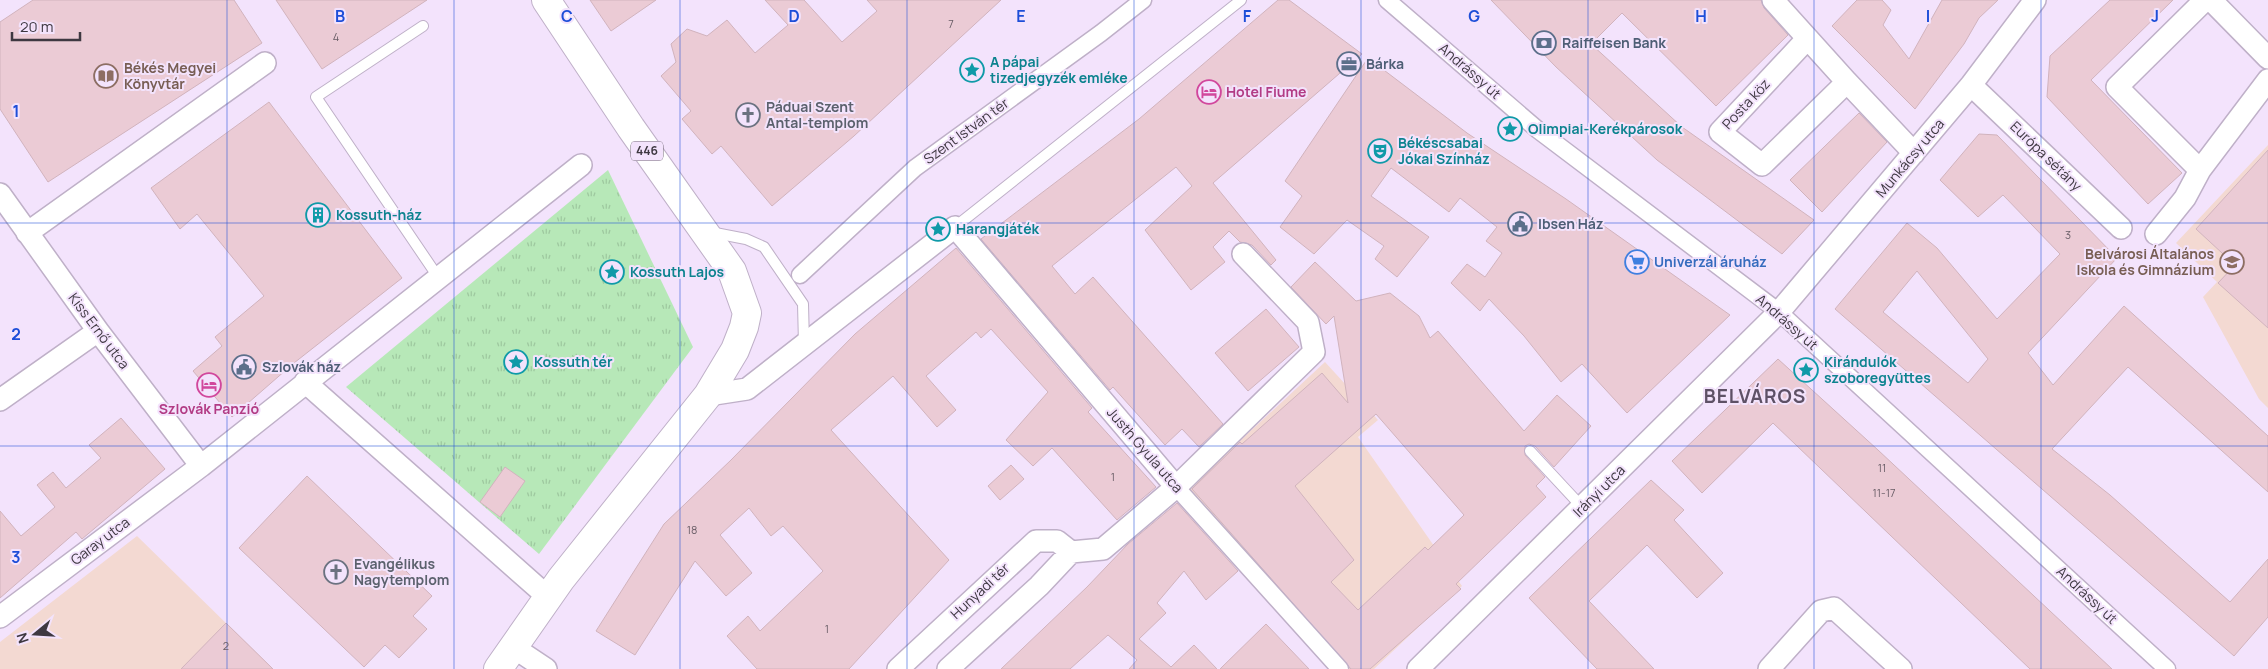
<svg xmlns="http://www.w3.org/2000/svg" width="2268" height="669" font-family="Manrope,sans-serif">
  <defs>
    <pattern id="park-tufts" width="24" height="20" patternUnits="userSpaceOnUse" patternTransform="scale(1.25)"><rect width="24" height="20" fill="#b7e8b8"/><path d="M3 7l-1-3M5 7V3M7 7l1-3M15 17l-1-3M17 17v-4M19 17l1-3" fill="none" stroke="#9ec89f"/></pattern>
  </defs>
  <rect width="100%" height="100%" fill="#f3e3fc"/>
  <path fill="#f3d9d2" d="M2268,145V408L2259,399L2203,297L2217,282L2176,243Z
    M1325,362L1378,420L1358,437L1462,586L1374,669H1348L1189,488Z
    M137,536L273,669H0V642Z"/>
  <path fill="url(#park-tufts)" d="M608,170L693,347L539,554L346,387Z"/>
  <path fill="#ebcbd5" stroke="#d1b3bd" fill-rule="evenodd" d="M33,0H234L262,43L48,182L0,109V22Z
    M276,0H427L322,69Z
    M590,0H656L611,31Z
    M765,0H804L842,42L877,11L867,0H1001L854,136L772,206L721,146L712,154L682,119L691,111L661,76L676,62L671,44L687,29L707,36L727,20L755,53L788,25Z
    M1278,0H1289L1362,54L1213,183L1276,260L1271,265L1252,245L1240,242L1229,231L1213,247L1225,262L1191,290L1145,230L1192,186L1176,167L1052,266L1075,294L1093,277L1223,424L1199,447L1182,429L1165,445L1113,387L1110,390L981,239L1139,119Z
    M1491,0H1761L1764,8L1788,35L1716,106L1622,13L1591,44L1682,127L1814,220L1782,254L1657,160L1556,67Z
    M1857,0H1882L1891,10L1883,25L1909,59L1942,0H1998L1979,18L1964,44L1915,109L1832,26Z
    M2110,0H2173L2091,80L2182,173L2148,204L2047,97L2050,56Z
    M1368,58L1467,133L1566,199L1730,315L1627,413L1582,364L1561,382L1524,336L1489,299L1480,311L1451,283L1467,264L1485,277L1502,253L1486,241L1497,227L1460,198L1449,212L1391,168L1371,196L1429,237L1397,277L1375,259L1384,246L1347,220L1314,254L1280,227L1302,196L1285,181Z
    M269,102L402,278L294,363L232,417L193,371L222,346L215,337L264,296L197,214L180,229L151,188Z
    M1859,113L1887,142L1822,212L1790,180Z
    M1979,134L1997,135L2117,258L2028,353L2053,385L2124,306L2268,436V492L2128,367L2052,449L2110,495L2230,602L2268,559V617L2234,656L1835,309L1907,223L1937,248L1997,319L2060,254L2003,195L1978,217L1940,180ZM1917,271L1988,359L1968,383L1883,312Z
    M2268,150V328L2218,283L2235,265L2196,229Z
    M956,248L1092,408L1088,412L1156,487L1117,520L1052,448L1033,466L1006,440L1048,392L991,329L981,338L976,332L926,376L956,410L937,427L893,376L831,430L949,560L849,669H757L727,636L748,616L760,631L823,571L783,526L771,536L749,508L720,535L752,573L726,596L695,561L635,655L596,631L664,524L731,460L855,334Z
    M1315,262L1356,301L1390,293L1419,316L1430,338L1438,331L1524,431L1557,395L1591,426L1554,467L1535,446L1529,444L1525,446V455L1545,477L1536,486L1546,497L1456,584L1461,589L1370,669H1351L1192,489L1240,442L1242,444L1322,373L1348,403L1334,316L1326,324L1291,287ZM1376,414L1464,515L1428,550L1425,547L1358,610L1331,582L1354,560L1295,486Z
    M1266,309L1299,347L1248,391L1215,353Z
    M1778,359L1878,450L2112,669H2030L1773,423L1702,493L1672,461Z
    M121,418L165,469L82,539L76,532L0,598V511L21,536L55,507L37,485L53,472L66,488L101,458L89,445Z
    M1011,465L1024,479L1000,500L988,486Z
    M505,467L525,481L500,517L480,502Z
    M307,476L432,596L413,616L427,629L399,658L385,645L364,667L239,548Z
    M1651,480L1684,510L1674,520L1723,573L1697,598L1647,545L1589,601L1654,669H1597L1529,598Z
    M1177,503L1238,571L1206,600L1184,571L1157,603L1166,613L1139,639L1171,667L1194,645L1217,669H1129L1137,660L1108,635L1070,669H1001L1087,587L1128,544Z
    M226,623L273,669H181Z
    M1266,624L1309,669H1220Z"/>
  <g fill="none" stroke-linecap="round" stroke-linejoin="round">
    <g stroke="#bfb0c8" stroke-width="12">
      <path id="service" d="M423,26L316,97L438,277
        M955,227L1241,0
        M710,232L746,239L764,247L803,304L804,344
        M1530,451L1582,507"/>
    </g>
    <g stroke="#bfb0c8" stroke-width="19">
      <path id="pedestrian" d="M1387,0L1538,130L1779,312L2167,669
        M800,275L915,168L1101,33L1143,0
        M1176,487L1340,669"/>
    </g>
    <g stroke="#bfb0c8" stroke-width="24">
      <path id="minor" d="M1773,0L1847,82L1914,153
        M2205,0L2117,87L2200,170L2268,80
        M2211,0L2268,58
        M1807,39L1720,132L1762,165L1847,82
        M1971,85L2121,228
        M0,194L98,331L201,466
        M27,233L265,63
        M2156,234L2185,198L2200,170
        M305,382L548,597
        M708,395L747,389L955,227L1176,487
        M0,400L98,331
        M0,617L201,466L581,165
        M513,647L546,669
        M898,669L1036,541H1057L1071,552
        M948,669L1039,586L1071,552L1103,549L1176,487L1314,352L1308,322L1243,254
        M1418,669L1779,312L1971,85L2035,0
        M1769,669L1821,611L1834,608L1901,669"/>
    </g>
    <g stroke="#bfb0c8" stroke-width="30">
      <path id="primary" d="M498,669L561,579L708,395L735,350L744,327L747,313L732,271L631,128L546,0"/>
    </g>
    <use href="#service" stroke="#fff" stroke-width="10"/>
    <use href="#pedestrian" stroke="#fff" stroke-width="16"/>
    <use href="#minor" stroke="#fff" stroke-width="21"/>
    <use href="#primary" stroke="#fff" stroke-width="28"/>
  </g>
  <path fill="none" stroke="#1d4ed8" stroke-width="1" stroke-opacity="0.55" d="M227,0V669M454,0V669M680,0V669M907,0V669M1134,0V669M1361,0V669M1588,0V669M1814,0V669M2041,0V669M0,223H2268M0,446H2268"/>
  <defs>
    <g id="bank-ring" transform="scale(1.25)"><circle r="9.5" fill="#f3e3fc" stroke="#5c6f8a" stroke-width="1.5"/><path d="M-6-4H6V4H-6ZM0-2.3a2.3 2.3 0 1 0 0 4.6a2.3 2.3 0 1 0 0-4.6Z" fill="#5c6f8a"/></g>
    <g id="office-ring" transform="scale(1.25)"><circle r="9.5" fill="#f3e3fc" stroke="#5c6f8a" stroke-width="1.5"/><path d="M-6-3h4V-5.5h4V-3h4V5H-6ZM-1-4.5V-3h2v-1.5ZM-6 0V1H6V0Z" fill="#5c6f8a"/></g>
    <g id="sight-ring" transform="scale(1.25)"><circle r="9.5" fill="#f3e3fc" stroke="#0f9aa8" stroke-width="1.5"/><path d="M0-6L1.8-2.2L6-1.7L2.9 1.2L3.7 5.4L0 3.3L-3.7 5.4L-2.9 1.2L-6-1.7L-1.8-2.2Z" fill="#0f9aa8"/></g>
    <g id="library-ring" transform="scale(1.25)"><circle r="9.5" fill="#f3e3fc" stroke="#8d6e63" stroke-width="1.5"/><path d="M-6-4Q-3-5.5-.7-3.5V5Q-3 3-6 4ZM6-4Q3-5.5 .7-3.5V5Q3 3 6 4Z" fill="#8d6e63"/></g>
    <g id="hotel-ring" transform="scale(1.25)"><circle r="9.5" fill="#f3e3fc" stroke="#d1479c" stroke-width="1.5"/><path d="M-6-4.5h1.5V1H6V5H4.5V3h-9V5H-6ZM-4 0a1.8 1.8 0 1 1 3.6 0ZM.5 0V-2.5h3Q6-2.5 6 0Z" fill="#d1479c"/></g>
    <g id="church-ring" transform="scale(1.25)"><circle r="9.5" fill="#f3e3fc" stroke="#6b7280" stroke-width="1.5"/><path d="M-1.2-6h2.4v3.5h3.3v2.4h-3.3V6h-2.4V-.1h-3.3v-2.4h3.3Z" fill="#6b7280"/></g>
    <g id="theatre-ring" transform="scale(1.25)"><circle r="9.5" fill="#f3e3fc" stroke="#0f9aa8" stroke-width="1.5"/><path d="M-5-5.5Q0-4 5-5.5V0Q5 5 0 6Q-5 5-5 0ZM-3.3-2.5H-1v1.5H-3.3ZM1-2.5H3.3v1.5H1ZM-2.8 1Q0 5.5 2.8 1Z" fill="#0f9aa8"/></g>
    <g id="building-ring" transform="scale(1.25)"><circle r="9.5" fill="#f3e3fc" stroke="#0f9aa8" stroke-width="1.5"/><path d="M-4-6H4V6H1V3H-1V6H-4ZM-2.5-4.3h1.7v1.8h-1.7ZM.8-4.3h1.7v1.8H.8ZM-2.5-1h1.7V.8h-1.7ZM.8-1h1.7V.8H.8Z" fill="#0f9aa8"/></g>
    <g id="civic-ring" transform="scale(1.25)"><circle r="9.5" fill="#f3e3fc" stroke="#5c6f8a" stroke-width="1.5"/><path d="M-.6-6.5H3V-4.5H.6V-3L4-1V1h2V6H-6V1h2V-1L-.6-3ZM-1.2 2.5V6h2.4V2.5Z" fill="#5c6f8a"/></g>
    <g id="supermarket-ring" transform="scale(1.25)"><circle r="9.5" fill="#f3e3fc" stroke="#3f7fe0" stroke-width="1.5"/><path d="M-6-5.5h2.5l.6 2H6L4.5 2H-2.5L-4.4-4H-6ZM-1.5 3.2a1.3 1.3 0 1 0 .1 0ZM3 3.2a1.3 1.3 0 1 0 .1 0Z" fill="#3f7fe0"/></g>
    <g id="school-ring" transform="scale(1.25)"><circle r="9.5" fill="#f3e3fc" stroke="#8d6e63" stroke-width="1.5"/><path d="M0-5L7-2L0 1L-7-2ZM-4 1L0 2.5L4 1V4Q0 6-4 4Z" fill="#8d6e63"/></g>
  </defs>
  <g fill-rule="evenodd">
    <use href="#bank-ring" x="1544" y="43"/>
    <use href="#office-ring" x="1349" y="64"/>
    <use href="#sight-ring" x="972" y="70"/>
    <use href="#library-ring" x="106" y="76"/>
    <use href="#hotel-ring" x="1209" y="92"/>
    <use href="#church-ring" x="748" y="115"/>
    <use href="#sight-ring" x="1510" y="129"/>
    <use href="#theatre-ring" x="1380" y="151"/>
    <use href="#building-ring" x="318" y="215"/>
    <use href="#civic-ring" x="1520" y="224"/>
    <use href="#sight-ring" x="938" y="229"/>
    <use href="#supermarket-ring" x="1637" y="262"/>
    <use href="#school-ring" x="2232" y="262"/>
    <use href="#sight-ring" x="612" y="272"/>
    <use href="#sight-ring" x="516" y="362"/>
    <use href="#civic-ring" x="244" y="367"/>
    <use href="#sight-ring" x="1806" y="370"/>
    <use href="#hotel-ring" x="209" y="385"/>
    <use href="#church-ring" x="336" y="572"/>
  </g>
  <g text-anchor="middle" stroke-width="4" stroke-linejoin="round" paint-order="stroke">
    <g font-size="11" fill="#695d66">
      <text x="951" y="28">7</text>
      <text x="336" y="41">4</text>
      <text x="2068" y="239">3</text>
      <text x="1882" y="472">11</text>
      <text x="1113" y="481">1</text>
      <text x="1884" y="497">11-17</text>
      <text x="692" y="534">18</text>
      <text x="827" y="633">1</text>
      <text x="226" y="650">2</text>
    </g>
    <rect fill="#f3e3fc" stroke="#746b79" stroke-width="1" x="631" y="141.5" width="32" height="19" rx="4"/>
    <g font-size="12" font-weight="bold" fill="#3e3841">
      <text x="647" y="155">446</text>
    </g>
    <g font-size="14" font-weight="bold" fill="#4e5e75" stroke="#f3e3fc" text-anchor="start">
      <text x="1562" y="48">Raiffeisen Bank</text>
      <text x="1366" y="69">Bárka</text>
      <text x="1538" y="229">Ibsen Ház</text>
      <text x="262" y="372">Szlovák ház</text>
    </g>
    <g font-size="14" font-weight="bold" fill="#0d838f" stroke="#f3e3fc" text-anchor="start">
      <text x="990" y="67">A pápai<tspan x="990" dy="16">tizedjegyzék emléke</tspan></text>
      <text x="1528" y="134">Olimpiai-Kerékpárosok</text>
      <text x="1398" y="148">Békéscsabai<tspan x="1398" dy="16">Jókai Színház</tspan></text>
      <text x="336" y="220">Kossuth-ház</text>
      <text x="956" y="234">Harangjáték</text>
      <text x="630" y="277">Kossuth Lajos</text>
      <text x="534" y="367">Kossuth tér</text>
      <text x="1824" y="367">Kirándulók<tspan x="1824" dy="16">szoboregyüttes</tspan></text>
    </g>
    <g font-size="14" font-weight="bold" fill="#785e54" stroke="#f3e3fc" text-anchor="start">
      <text x="124" y="73">Békés Megyei<tspan x="124" dy="16">Könyvtár</tspan></text>
      <text x="2214" y="259" text-anchor="end">Belvárosi Általános<tspan x="2214" dy="16">Iskola és Gimnázium</tspan></text>
    </g>
    <g font-size="14" fill="#3e3841" stroke="#f3e3fc">
      <text transform="translate(1470 71) rotate(41)" y="5">Andrássy út</text>
      <text transform="translate(1746 104) rotate(-47)" y="5">Posta köz</text>
      <text transform="translate(966 131) rotate(-36)" y="5">Szent István tér</text>
      <text transform="translate(2046 156) rotate(44)" y="5">Európa sétány</text>
      <text transform="translate(1910 158) rotate(-50)" y="5">Munkácsy utca</text>
      <text transform="translate(1787 322) rotate(41)" y="5">Andrássy út</text>
      <text transform="translate(99 331) rotate(53)" y="5">Kiss Ernő utca</text>
      <text transform="translate(1145 450) rotate(49)" y="5">Justh Gyula utca</text>
      <text transform="translate(1599 491) rotate(-45)" y="5">Irányi utca</text>
      <text transform="translate(100 541) rotate(-37)" y="5">Garay utca</text>
      <text transform="translate(980 591) rotate(-43)" y="5">Hunyadi tér</text>
      <text transform="translate(2087 595) rotate(43)" y="5">Andrássy út</text>
    </g>
    <g font-size="14" font-weight="bold" fill="#b23c85" stroke="#f3e3fc" text-anchor="start">
      <text x="1226" y="97">Hotel Fiume</text>
      <text x="209" y="414" text-anchor="middle">Szlovák Panzió</text>
    </g>
    <g font-size="14" font-weight="bold" fill="#5b616d" stroke="#f3e3fc" text-anchor="start">
      <text x="766" y="112">Páduai Szent<tspan x="766" dy="16">Antal-templom</tspan></text>
      <text x="354" y="569">Evangélikus<tspan x="354" dy="16">Nagytemplom</tspan></text>
    </g>
    <g font-size="14" font-weight="bold" fill="#366cbe" stroke="#f3e3fc" text-anchor="start">
      <text x="1654" y="267">Univerzál áruház</text>
    </g>
    <g font-size="19" font-weight="bold" letter-spacing="1" fill="#5e5166" stroke="#f3e3fc">
      <text x="1755" y="403">BELVÁROS</text>
    </g>
  </g>
  <g font-size="16" text-anchor="middle" font-weight="bold" fill="#1d4ed8" stroke="#f3e3fc" stroke-width="4" stroke-linejoin="round" paint-order="stroke">
    <text x="340" y="22">B</text>
    <text x="567" y="22">C</text>
    <text x="794" y="22">D</text>
    <text x="1021" y="22">E</text>
    <text x="1247" y="22">F</text>
    <text x="1474" y="22">G</text>
    <text x="1701" y="22">H</text>
    <text x="1928" y="22">I</text>
    <text x="2155" y="22">J</text>
    <text x="16" y="117">1</text>
    <text x="16" y="340">2</text>
    <text x="16" y="563">3</text>
  </g>
  <g transform="translate(35 634) rotate(252)" stroke="#f3e3fc" stroke-width="4" paint-order="stroke">
  <path d="M0-4L9 19L0 12L-9 19Z" fill="#3e3841"/>
  <text y="-8" font-size="14" font-weight="bold" text-anchor="middle" fill="#3e3841">N</text>
  </g>
  <path d="M12 32v8h68v-8" fill="none" stroke="#3e3841" stroke-width="2.5"/>
  <text x="20" y="32" font-size="15" fill="#3e3841" stroke="#f3e3fc" stroke-width="4" paint-order="stroke">20 m</text>
</svg>
